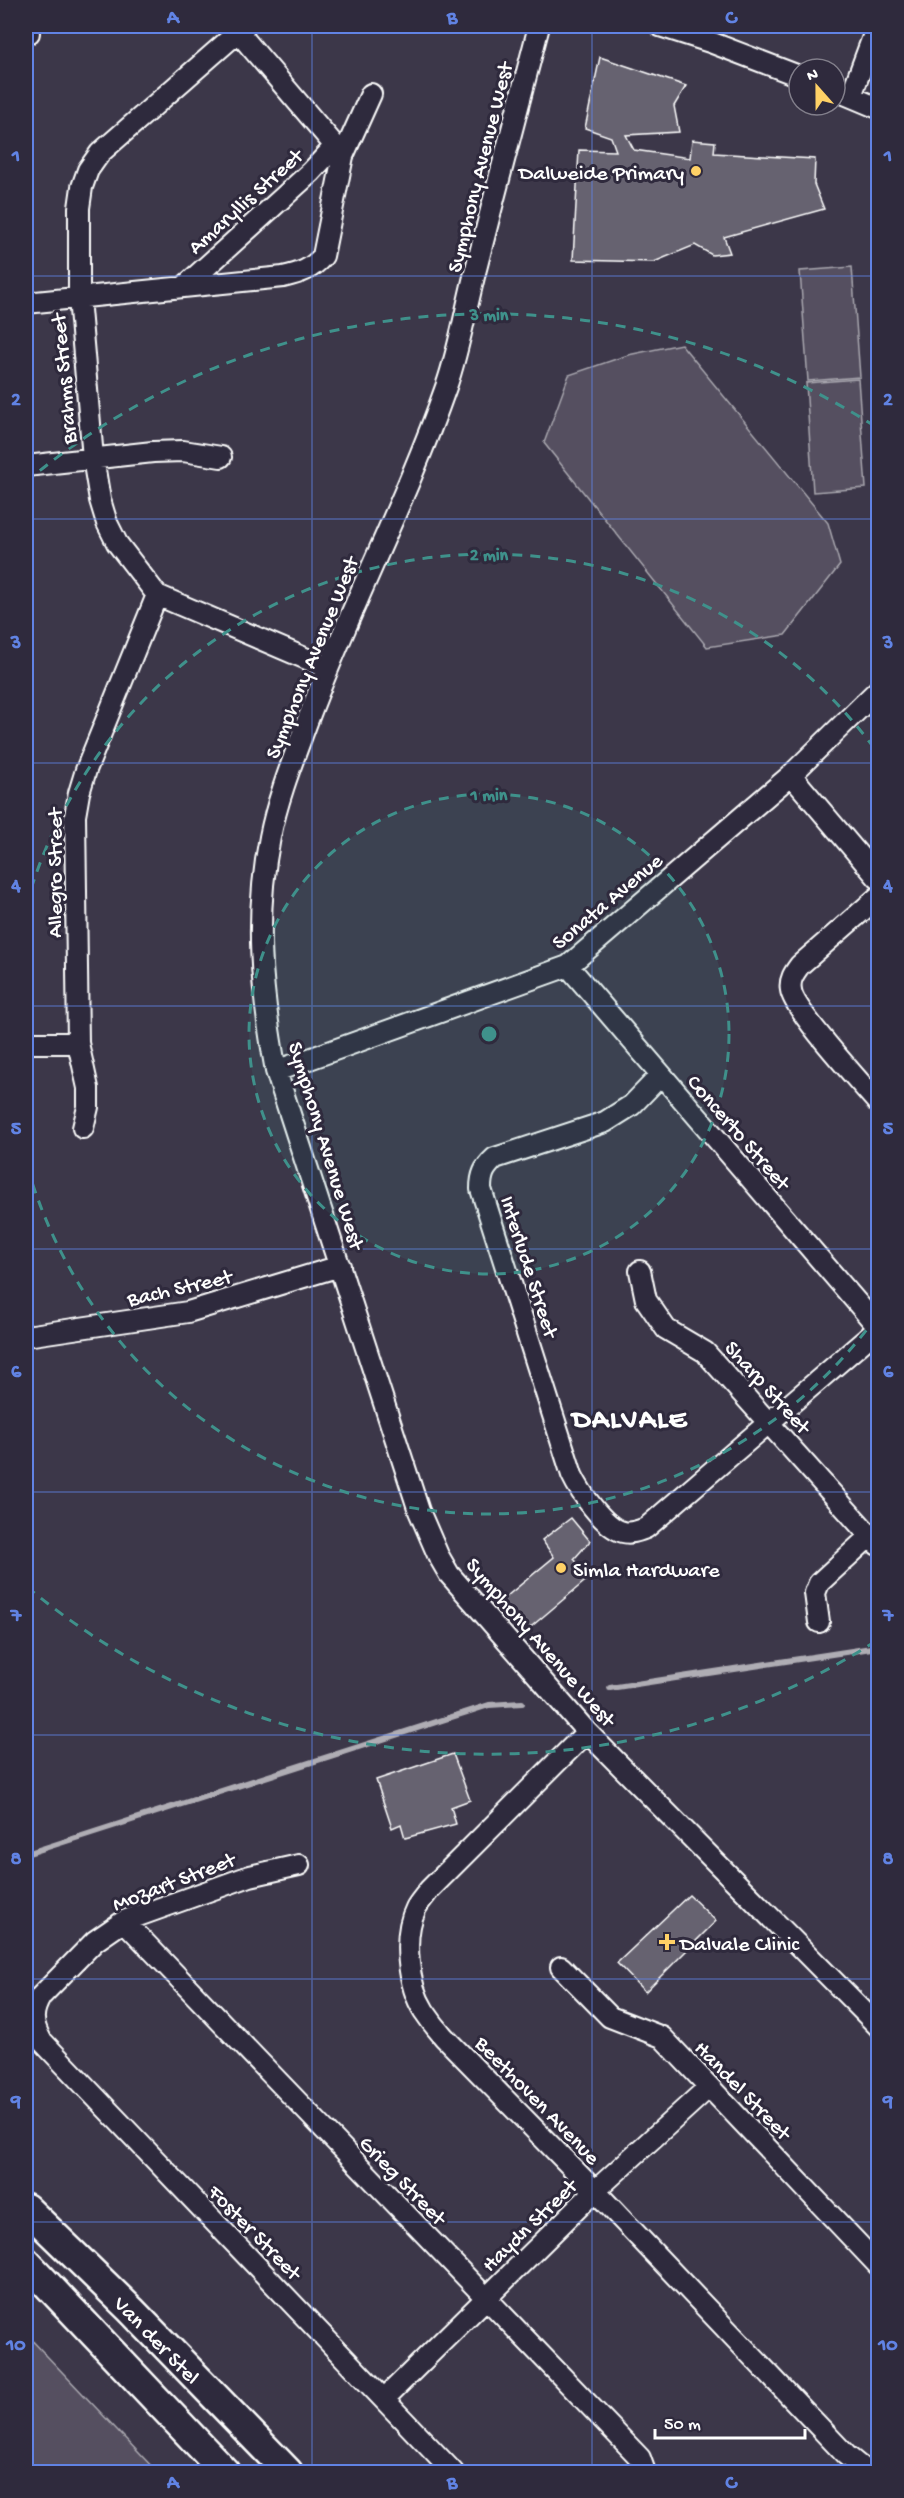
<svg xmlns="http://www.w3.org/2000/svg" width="904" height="2498" font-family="'Gochi Hand',sans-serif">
  <rect width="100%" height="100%" fill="#3c3749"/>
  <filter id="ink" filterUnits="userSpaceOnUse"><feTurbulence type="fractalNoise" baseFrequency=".0167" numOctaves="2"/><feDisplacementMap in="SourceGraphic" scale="12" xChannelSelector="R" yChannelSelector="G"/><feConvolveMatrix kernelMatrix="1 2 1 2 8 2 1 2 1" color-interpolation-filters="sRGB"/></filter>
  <g filter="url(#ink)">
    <path fill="#555060" stroke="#aaa8b0" stroke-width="1.5" d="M852,267L860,377L808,381L800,271Z
      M681,344L828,523L840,565L785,635L707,647L544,443L569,375L628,355Z
      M858,379L866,488L813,492L806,383Z
      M26,2334L157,2472H26Z"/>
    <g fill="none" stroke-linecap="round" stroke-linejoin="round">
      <path stroke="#afadb4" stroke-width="6" d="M610,1688L878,1647
        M26,1854L489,1705L522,1703"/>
    </g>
    <path fill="#666270" stroke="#fff" stroke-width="1.5" d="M600,57L686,86L674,106L679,132L626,135L634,150L690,158L692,140L715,142L714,153L815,159L814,184L824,209L724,237L730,253L712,255L695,245L654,262L573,260L579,150L616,151L611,137L585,128Z
      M571,1518L590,1541L574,1559L590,1577L526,1631L501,1601L554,1557L542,1540Z
      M453,1754L470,1800L451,1807L456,1824L405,1838L401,1824L392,1828L376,1780Z
      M689,1895L716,1921L645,1992L617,1963Z"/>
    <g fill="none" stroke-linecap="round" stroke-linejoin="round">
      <g stroke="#fff" stroke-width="24">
        <path id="minor" d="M233,26L342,154
          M245,26L100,153L88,170L82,187L79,208V298L93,458L100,500L107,523L117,543L157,595L328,668
          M539,26C519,105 497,185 477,265C466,306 460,347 446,387C406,501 349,609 307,722C293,760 278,797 270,837C254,918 261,990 276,1071L419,1511L438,1555L449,1574L587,1732L878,2026
          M660,26L710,42L799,76
          M26,33H29
          M835,90L878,108
          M851,96L877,26
          M184,287L311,172L335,146
          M26,303L283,277C300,273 311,270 323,256L343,156L371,94
          M26,466L153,452L183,451L221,457
          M791,775L878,878
          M878,897L800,965C794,973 789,980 791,990C793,1010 862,1084 878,1103
          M568,966L878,1327
          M26,1043H78
          M276,1071L568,966L791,775L878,690
          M660,1076L632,1105L605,1122L495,1158C484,1168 481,1175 481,1189L572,1475C580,1492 604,1527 623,1532C631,1534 638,1531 646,1528L878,1329
          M83,1128L88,1107V1088L78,1043L75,816L79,793L86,770L157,595
          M640,1271L646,1300L666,1329L705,1352L878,1545
          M26,1336L188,1312L340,1266
          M819,1622L815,1593L819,1583L870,1536
          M587,1732L429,1890C425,1896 419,1902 416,1908C402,1936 408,1986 424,2011C430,2020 437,2029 444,2037L595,2191L846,2455L867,2472
          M299,1865L250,1876L124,1921L95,1941L41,1996C31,2013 32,2023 41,2040L453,2472
          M124,1921L640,2458L645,2472
          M561,1967L610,2017L662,2037L878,2265
          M384,2399L595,2191L709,2087"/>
      </g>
      <g stroke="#fff" stroke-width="33">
        <path id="secondary" d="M26,2208L131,2310L288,2472
          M26,2262L225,2472"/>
      </g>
      <use href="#minor" stroke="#2f2a3d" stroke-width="20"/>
      <use href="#secondary" stroke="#2f2a3d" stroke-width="28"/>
    </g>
  </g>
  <path fill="none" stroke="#6183e4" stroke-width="1.5" stroke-opacity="0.55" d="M312,26V2472M592,26V2472M26,276H878M26,519H878M26,763H878M26,1006H878M26,1249H878M26,1492H878M26,1735H878M26,1979H878M26,2222H878"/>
  <circle cx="489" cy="1034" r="240" fill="#3f918b" fill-opacity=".12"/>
  <g fill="none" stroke="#3f918b" stroke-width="3" stroke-dasharray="10 8">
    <circle cx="489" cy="1034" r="240"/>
    <path d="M877 1316A480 480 0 0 1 26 1162M26 906A480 480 0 0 1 877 752"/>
    <path d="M876 1641A720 720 0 0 1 26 1586M26 482A720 720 0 0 1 876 427"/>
  </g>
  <g fill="#ffd166" stroke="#2f2a3d" stroke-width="2">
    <circle cx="696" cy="171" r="6"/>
    <circle cx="561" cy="1568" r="6"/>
    <path d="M664 1933h6v6h6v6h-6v6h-6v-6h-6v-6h6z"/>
  </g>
  <g text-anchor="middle" stroke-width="6" stroke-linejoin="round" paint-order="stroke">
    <g font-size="22" fill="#fff" stroke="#2f2a3d">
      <text transform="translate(478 167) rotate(-76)" y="8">Symphony Avenue West</text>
      <text transform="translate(244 200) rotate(-42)" y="8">Amaryllis Street</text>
      <text transform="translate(62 379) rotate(-95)" y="8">Brahms Street</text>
      <text transform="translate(310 657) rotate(-68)" y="8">Symphony Avenue West</text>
      <text transform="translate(53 873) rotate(-90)" y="8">Allegro Street</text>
      <text transform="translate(606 900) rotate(-40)" y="8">Sonata Avenue</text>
      <text transform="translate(740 1131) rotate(49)" y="8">Concerto Street</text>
      <text transform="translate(328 1145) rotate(73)" y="8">Symphony Avenue West</text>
      <text transform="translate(531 1266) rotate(72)" y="8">Interlude Street</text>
      <text transform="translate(179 1286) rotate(-13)" y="8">Bach Street</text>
      <text transform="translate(769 1386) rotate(48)" y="8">Sharp Street</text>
      <text transform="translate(542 1641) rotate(49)" y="8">Symphony Avenue West</text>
      <text transform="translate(173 1880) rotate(-21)" y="8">Mozart Street</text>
      <text transform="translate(744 2089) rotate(46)" y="8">Handel Street</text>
      <text transform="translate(539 2099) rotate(46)" y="8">Beethoven Avenue</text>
      <text transform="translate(404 2179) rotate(46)" y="8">Grieg Street</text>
      <text transform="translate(528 2224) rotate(-44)" y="8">Haydn Street</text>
      <text transform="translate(256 2231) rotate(46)" y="8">Foster Street</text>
      <text transform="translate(158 2339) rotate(46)" y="8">Van der Stel</text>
    </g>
    <g font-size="22" fill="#fff" stroke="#2f2a3d" text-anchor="start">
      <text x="684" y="179" text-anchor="end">Dalweide Primary</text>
      <text x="573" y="1576">Simla Hardware</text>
      <text x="680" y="1950">Dalvale Clinic</text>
    </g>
    <g font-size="28" font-weight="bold" letter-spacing="1.5" fill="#fff" stroke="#2f2a3d">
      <text x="630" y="1427">DALVALE</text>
    </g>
  </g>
  <circle cx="489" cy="1034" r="9" fill="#3f918b" stroke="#2f2a3d" stroke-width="3"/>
  <g font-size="18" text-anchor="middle" font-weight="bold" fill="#3f918b" stroke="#2f2a3d" stroke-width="6" stroke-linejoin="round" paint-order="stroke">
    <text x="489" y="320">3 min</text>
    <text x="489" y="560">2 min</text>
    <text x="489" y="800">1 min</text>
  </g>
  <rect width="904" height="2498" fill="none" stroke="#2f2a3d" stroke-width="66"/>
  <g transform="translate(817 87) rotate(339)"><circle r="28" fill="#2f2a3d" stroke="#827f8b" stroke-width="1.5"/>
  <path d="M0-4.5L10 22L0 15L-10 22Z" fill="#ffd166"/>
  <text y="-9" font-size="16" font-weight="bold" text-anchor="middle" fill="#ffffff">N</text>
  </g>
  <path d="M655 2429v9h150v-9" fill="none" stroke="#ffffff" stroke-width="3"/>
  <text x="664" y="2429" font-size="18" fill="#ffffff" stroke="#2f2a3d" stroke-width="4.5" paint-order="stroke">50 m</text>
  <rect x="33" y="33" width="838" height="2432" fill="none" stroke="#6183e4" stroke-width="2"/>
  <g font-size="20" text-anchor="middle" font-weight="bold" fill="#6183e4">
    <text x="173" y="23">A</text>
    <text x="452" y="23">B</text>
    <text x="731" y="23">C</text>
    <text x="16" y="161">1</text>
    <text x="888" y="161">1</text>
    <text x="16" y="405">2</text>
    <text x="888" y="405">2</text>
    <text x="16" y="648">3</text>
    <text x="888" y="648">3</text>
    <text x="16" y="891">4</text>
    <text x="888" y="891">4</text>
    <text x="16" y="1134">5</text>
    <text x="888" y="1134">5</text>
    <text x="16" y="1377">6</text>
    <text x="888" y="1377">6</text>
    <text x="16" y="1621">7</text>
    <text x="888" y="1621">7</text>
    <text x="16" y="1864">8</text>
    <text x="888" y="1864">8</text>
    <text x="16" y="2107">9</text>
    <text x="888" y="2107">9</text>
    <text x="16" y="2350">10</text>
    <text x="888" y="2350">10</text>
    <text x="173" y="2488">A</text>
    <text x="452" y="2488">B</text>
    <text x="731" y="2488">C</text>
  </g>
</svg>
